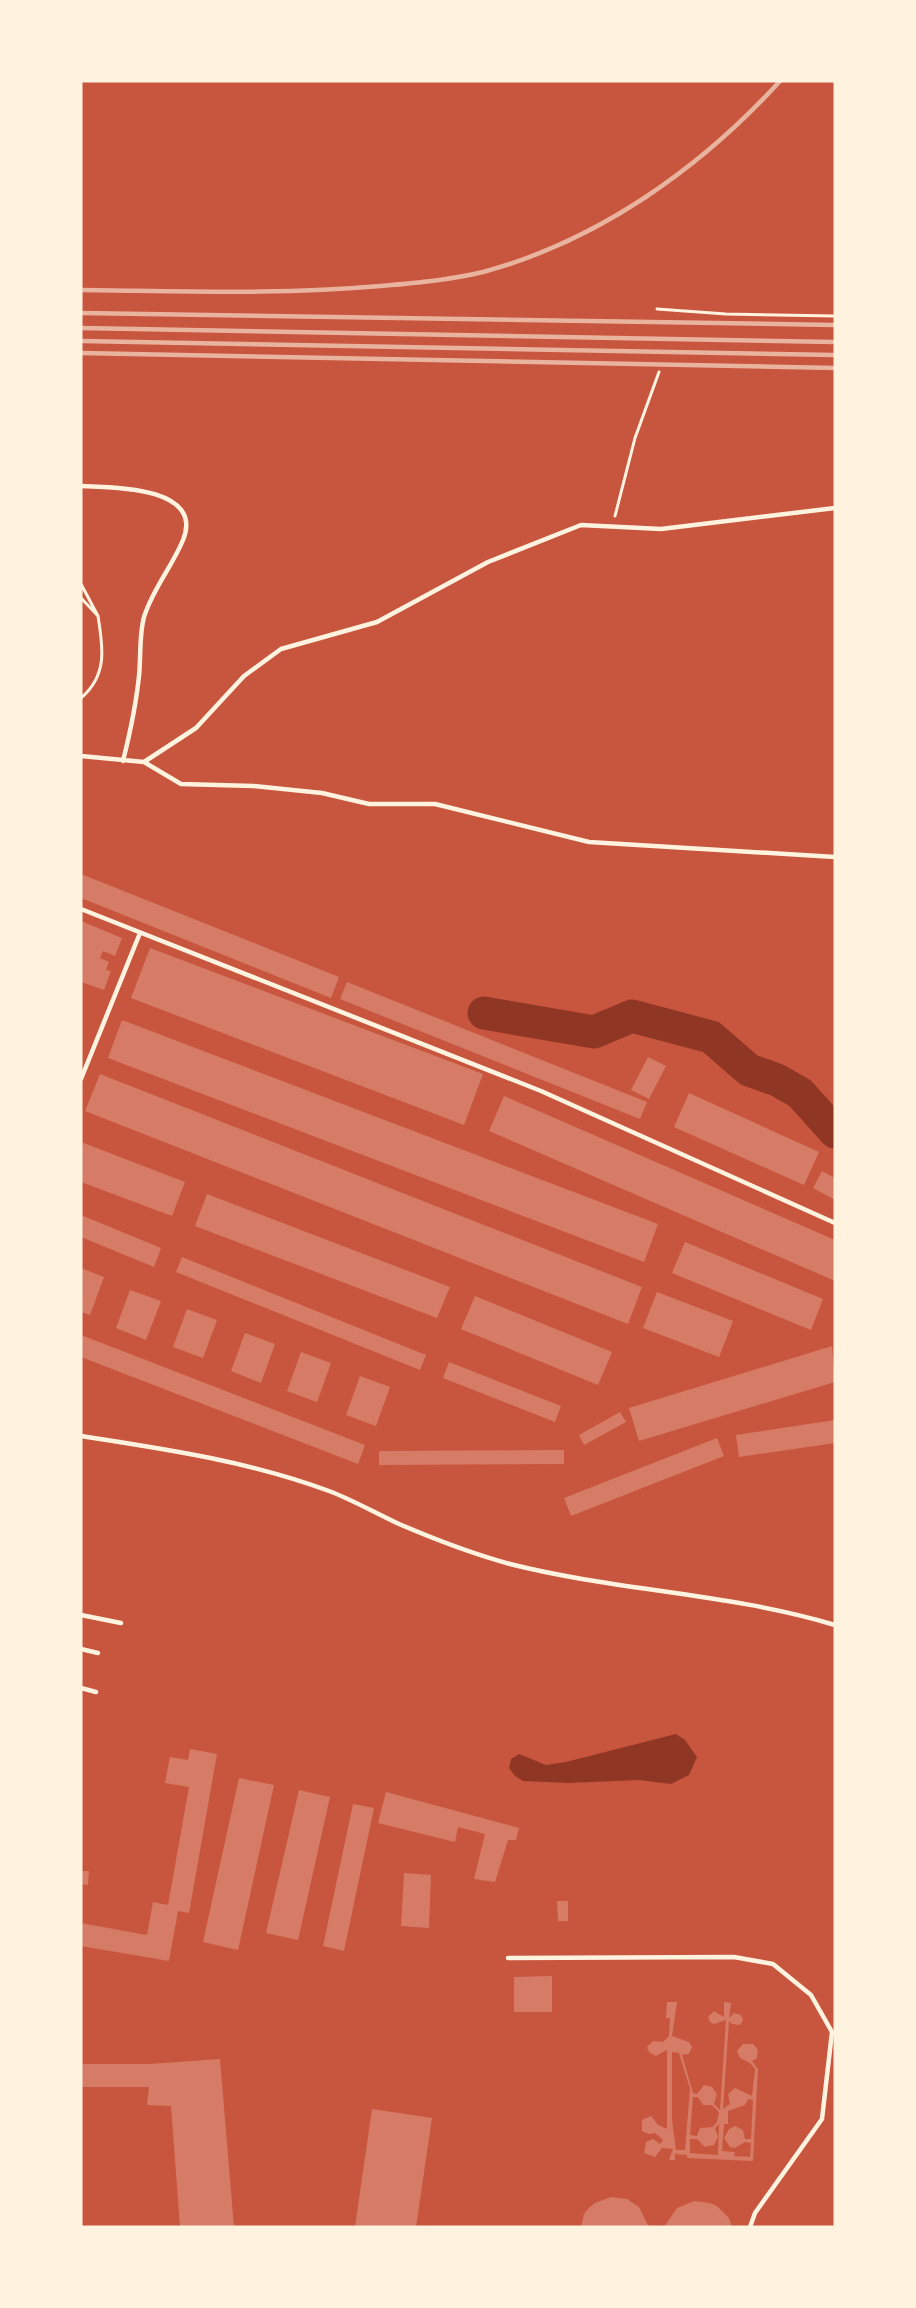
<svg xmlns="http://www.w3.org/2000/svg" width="916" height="2308" font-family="Ubuntu,sans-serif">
  <rect width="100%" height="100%" fill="#c8553d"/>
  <path fill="#8f3625" d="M676,1734L685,1740L697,1757L689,1775L671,1784L639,1780L568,1783L523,1781L515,1776L509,1768L511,1759L519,1754L546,1765L566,1762Z"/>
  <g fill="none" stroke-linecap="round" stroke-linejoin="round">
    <path stroke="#8f3625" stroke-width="33" d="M484,1013L594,1032L632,1016L711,1037L749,1070L777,1080L800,1093L835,1132"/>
  </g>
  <path fill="#d67c66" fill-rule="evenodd" d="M81,874L339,977L331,998L81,898Z
    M81,921L122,938L115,956L103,951L100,958L109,962L106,970L111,971L104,990L81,982Z
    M150,948L483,1074L464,1125L131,998Z
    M347,982L647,1102L640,1119L340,999Z
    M122,1020L658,1224L644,1262L108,1058Z
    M648,1057L666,1066L649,1099L631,1090Z
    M100,1074L642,1287L628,1324L85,1111Z
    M689,1093L819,1152L804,1185L674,1127Z
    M504,1096L835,1240V1281L489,1131Z
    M81,1142L185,1182L172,1216L81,1182Z
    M822,1171L835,1178V1200L813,1188Z
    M207,1194L450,1287L437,1318L195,1226Z
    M81,1215L161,1248L154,1267L81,1237Z
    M685,1242L823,1299L811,1330L672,1273Z
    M182,1257L426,1355L420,1370L176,1272Z
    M81,1268L104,1277L90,1315L81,1312Z
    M130,1290L161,1301L146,1340L116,1328Z
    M657,1292L733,1321L719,1357L643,1328Z
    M475,1296L612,1352L598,1385L461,1329Z
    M187,1309L217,1320L203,1358L173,1347Z
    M245,1333L275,1344L261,1383L231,1371Z
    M81,1335L365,1445L358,1464L81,1357Z
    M832,1346L835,1382L639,1441L629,1408Z
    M301,1352L331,1363L317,1402L287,1391Z
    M449,1362L561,1406L555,1422L443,1378Z
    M360,1376L390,1387L376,1426L346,1415Z
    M620,1412L626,1422L584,1445L579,1435Z
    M835,1420V1443L739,1457L736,1435Z
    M717,1438L724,1456L571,1516L564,1498Z
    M564,1450V1464L379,1465V1451Z
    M190,1749L217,1754L189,1913L178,1911L169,1961L81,1946V1923L147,1935L153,1902L168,1905L189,1787L165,1783L170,1757L188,1760Z
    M239,1778L274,1785L238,1950L203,1942Z
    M299,1790L330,1797L298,1940L266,1933Z
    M386,1792L519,1828L516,1840H508L495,1882L474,1879L485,1834L458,1827L455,1842L378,1823Z
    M353,1804L374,1808L344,1951L323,1946Z
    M81,1871H89L88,1885L81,1884Z
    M404,1873L431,1875L429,1928L401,1926Z
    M557,1901H568V1921H558Z
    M552,1976V2012H514V1977Z
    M667,2002H677L672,2036L689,2042L692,2047L689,2054L682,2055L693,2093L697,2094L704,2085L712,2087L717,2094L714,2104L720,2110L726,2020L714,2024L710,2022L708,2017L714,2011L724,2017V2002L731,2003L729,2018L734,2013L741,2015L743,2020L740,2025L732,2024L729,2021L723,2109L730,2104L728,2094L735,2088L752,2096L755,2069L750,2063L740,2058L737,2051L743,2044H753L758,2050L757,2058L752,2061L758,2069L753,2161L687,2158V2155L675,2154V2160H669L673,2149L662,2148L655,2157L644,2153L646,2142L653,2139L660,2144L663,2140L655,2133L649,2134L642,2131V2120L651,2116L658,2125L667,2129V2050L656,2056L649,2052L647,2047L653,2041L663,2042L669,2036L670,2018H666ZM672,2052L679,2053L690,2089L685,2150H676L672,2120ZM693,2097H698L703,2105H712L719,2112L717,2122L713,2127L700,2128L697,2136L690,2135ZM748,2099L753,2100L751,2139H745L743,2130L735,2126L729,2129L724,2138L730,2147L735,2148L745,2142L751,2143L750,2157L734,2156L735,2152L722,2151L724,2124H728V2111L745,2105ZM719,2124L718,2155L690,2153V2139H697L705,2147L714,2145L718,2137L715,2128Z
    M220,2059L234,2227H180L171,2106L147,2105L149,2087H81V2064H149Z
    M372,2109L432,2118L416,2227H355Z
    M611,2197L627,2199L639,2207L649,2227H581L584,2214L589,2208L595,2203Z
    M694,2201L710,2203L717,2206L729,2218L732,2227H664L677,2208Z"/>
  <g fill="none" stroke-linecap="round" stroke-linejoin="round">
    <path stroke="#fff3e0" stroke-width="3" d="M657,309L726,314L835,316
      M615,516L635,438L659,372
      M81,584L98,616L81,598
      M81,698C108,675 103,647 98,616"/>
    <path stroke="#fff3e0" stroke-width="4.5" d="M81,486C110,487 205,486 183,540C172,567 153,588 144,617C139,635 141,657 139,676C136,705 130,733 123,761
      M81,756L144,762L181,784L253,786L322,793L369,804H435L589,842L835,857
      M144,762L196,728L244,676L281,649L377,622L488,562L581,525L661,529L835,508
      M81,909L541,1091L835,1223
      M81,1079L140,933
      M81,1436C165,1449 248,1461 329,1491C353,1500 375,1513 399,1524C434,1539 473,1554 510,1564C617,1591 729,1593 835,1625
      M81,1615L121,1623
      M81,1649L98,1653
      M81,1688L96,1692
      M508,1958L734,1957L773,1964L811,1995L832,2032L822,2119L755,2213L750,2227"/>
    <path stroke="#e9b49f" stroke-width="4.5" d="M81,290C181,291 280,295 380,286C414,283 450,280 483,272C598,241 701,168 780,81
      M81,313L835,325
      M81,328L835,342
      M81,341L835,355
      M81,353L835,368"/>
  </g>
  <rect width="916" height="2308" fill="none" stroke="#fff3e0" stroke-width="165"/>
</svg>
